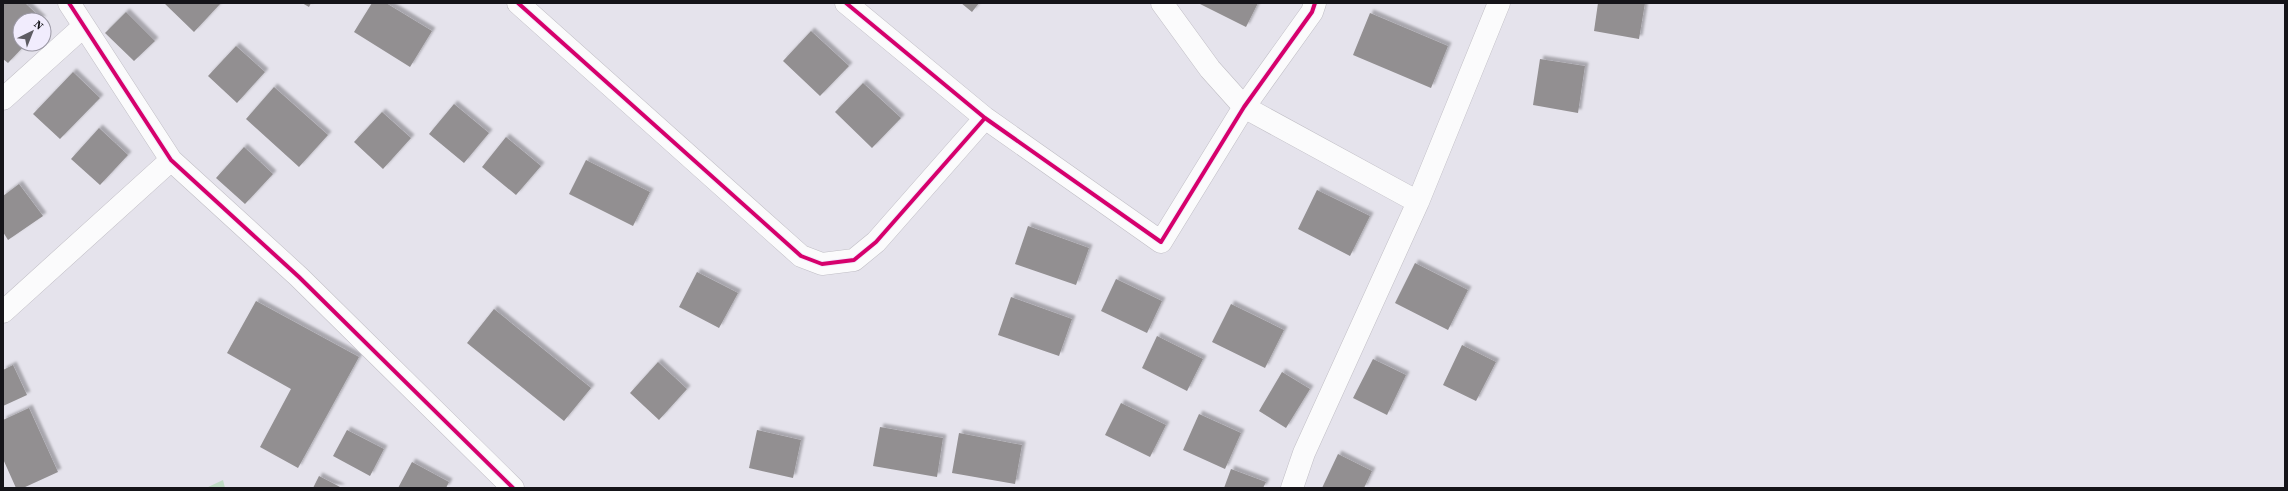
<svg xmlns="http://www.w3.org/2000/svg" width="2288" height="491" font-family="'Source Serif 4',serif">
  <defs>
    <filter id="shadow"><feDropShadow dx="3.5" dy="-3.5" stdDeviation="1" flood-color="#0004"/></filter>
  </defs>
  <rect width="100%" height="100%" fill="#e5e3ec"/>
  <path fill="#c0dcc5" d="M223,480L225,488H206Z"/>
  <path fill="#928f91" filter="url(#shadow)" d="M5,3H25L43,20H20V44H26L8,63L3,59V5Z
    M164,3H221L194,32Z
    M302,3H311L309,7Z
    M372,3H386L432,31L410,67L354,32Z
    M961,3H979L972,12Z
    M1198,3H1258L1246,27Z
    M1598,3H1645L1639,39L1594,31Z
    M126,12L155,41L134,61L105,33Z
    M1370,13L1448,46L1431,88L1353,55Z
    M811,31L849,66L820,96L783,61Z
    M236,46L265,72L237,103L208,76Z
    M1540,59L1585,66L1578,113L1533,105Z
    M73,72L100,98L60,139L33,114Z
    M863,83L901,118L872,148L835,112Z
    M274,87L328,135L299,167L246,119Z
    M454,104L489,133L464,163L429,134Z
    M382,112L411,138L383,169L354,142Z
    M99,128L128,155L100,185L71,159Z
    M506,137L541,166L516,195L482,167Z
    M244,147L273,174L245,204L216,178Z
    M586,160L650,192L633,226L569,194Z
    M19,184L43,216L8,240L3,232V196Z
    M1317,190L1370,216L1350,256L1298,229Z
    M1028,226L1089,248L1076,285L1015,264Z
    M1415,263L1468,290L1448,330L1395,303Z
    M697,272L738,293L719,328L679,307Z
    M1116,279L1162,301L1147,333L1101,311Z
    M1011,297L1072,319L1059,356L998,335Z
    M256,301L359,357L298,468L260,447L291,389L227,353Z
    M1231,304L1284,330L1265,368L1212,342Z
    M494,309L591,388L564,421L467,343Z
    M1157,336L1203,359L1187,391L1142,368Z
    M1462,345L1496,362L1476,401L1443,385Z
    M1373,359L1406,375L1387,415L1353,398Z
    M658,362L687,389L659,420L630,393Z
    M13,365L27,395L3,406V370Z
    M1282,372L1310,389L1286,428L1259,411Z
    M1121,403L1166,425L1150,457L1105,435Z
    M29,408L58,472L23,488H16L3,459V420Z
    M1199,414L1241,433L1225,469L1183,450Z
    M880,427L943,438L937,477L873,466Z
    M347,430L384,449L370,476L333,456Z
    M757,430L801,440L793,478L749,468Z
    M959,433L1022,445L1015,484L952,473Z
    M1338,454L1372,471L1364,488H1322Z
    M412,462L449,482L446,488H398Z
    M1231,469L1266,482L1263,488H1224Z
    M319,476L342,488H313Z"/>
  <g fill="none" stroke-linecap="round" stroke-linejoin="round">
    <g stroke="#c0bec5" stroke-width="23">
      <path id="minor" d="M69,3L171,160L299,277L513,488
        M518,3L801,256L822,264L854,260L876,242L985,118
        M846,3L985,118L1161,242L1244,107L1312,12L1315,3
        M1162,3L1210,69L1244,107L1418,202
        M3,99L84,26
        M3,312L171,160
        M1292,488L1304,453L1418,202L1499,3"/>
    </g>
    <use href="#minor" stroke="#fbfbfc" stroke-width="22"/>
    <g stroke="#f1ecfd" stroke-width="6">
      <path id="cycleway" d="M69,3L171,160L299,277L513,488
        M518,3L801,256L822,264L854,260L876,242L985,118
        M846,3L985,118L1161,242L1244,107L1312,12L1315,3"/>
    </g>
    <use href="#cycleway" stroke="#d6006c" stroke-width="4"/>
  </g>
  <rect width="2288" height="491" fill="none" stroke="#151419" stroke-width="8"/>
  <g transform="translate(32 32) rotate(43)"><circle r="19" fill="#f1ecfd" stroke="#9996a2"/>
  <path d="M0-3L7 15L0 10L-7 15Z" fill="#5e5c63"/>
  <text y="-6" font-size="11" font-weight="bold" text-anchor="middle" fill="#151419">N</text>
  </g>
</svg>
